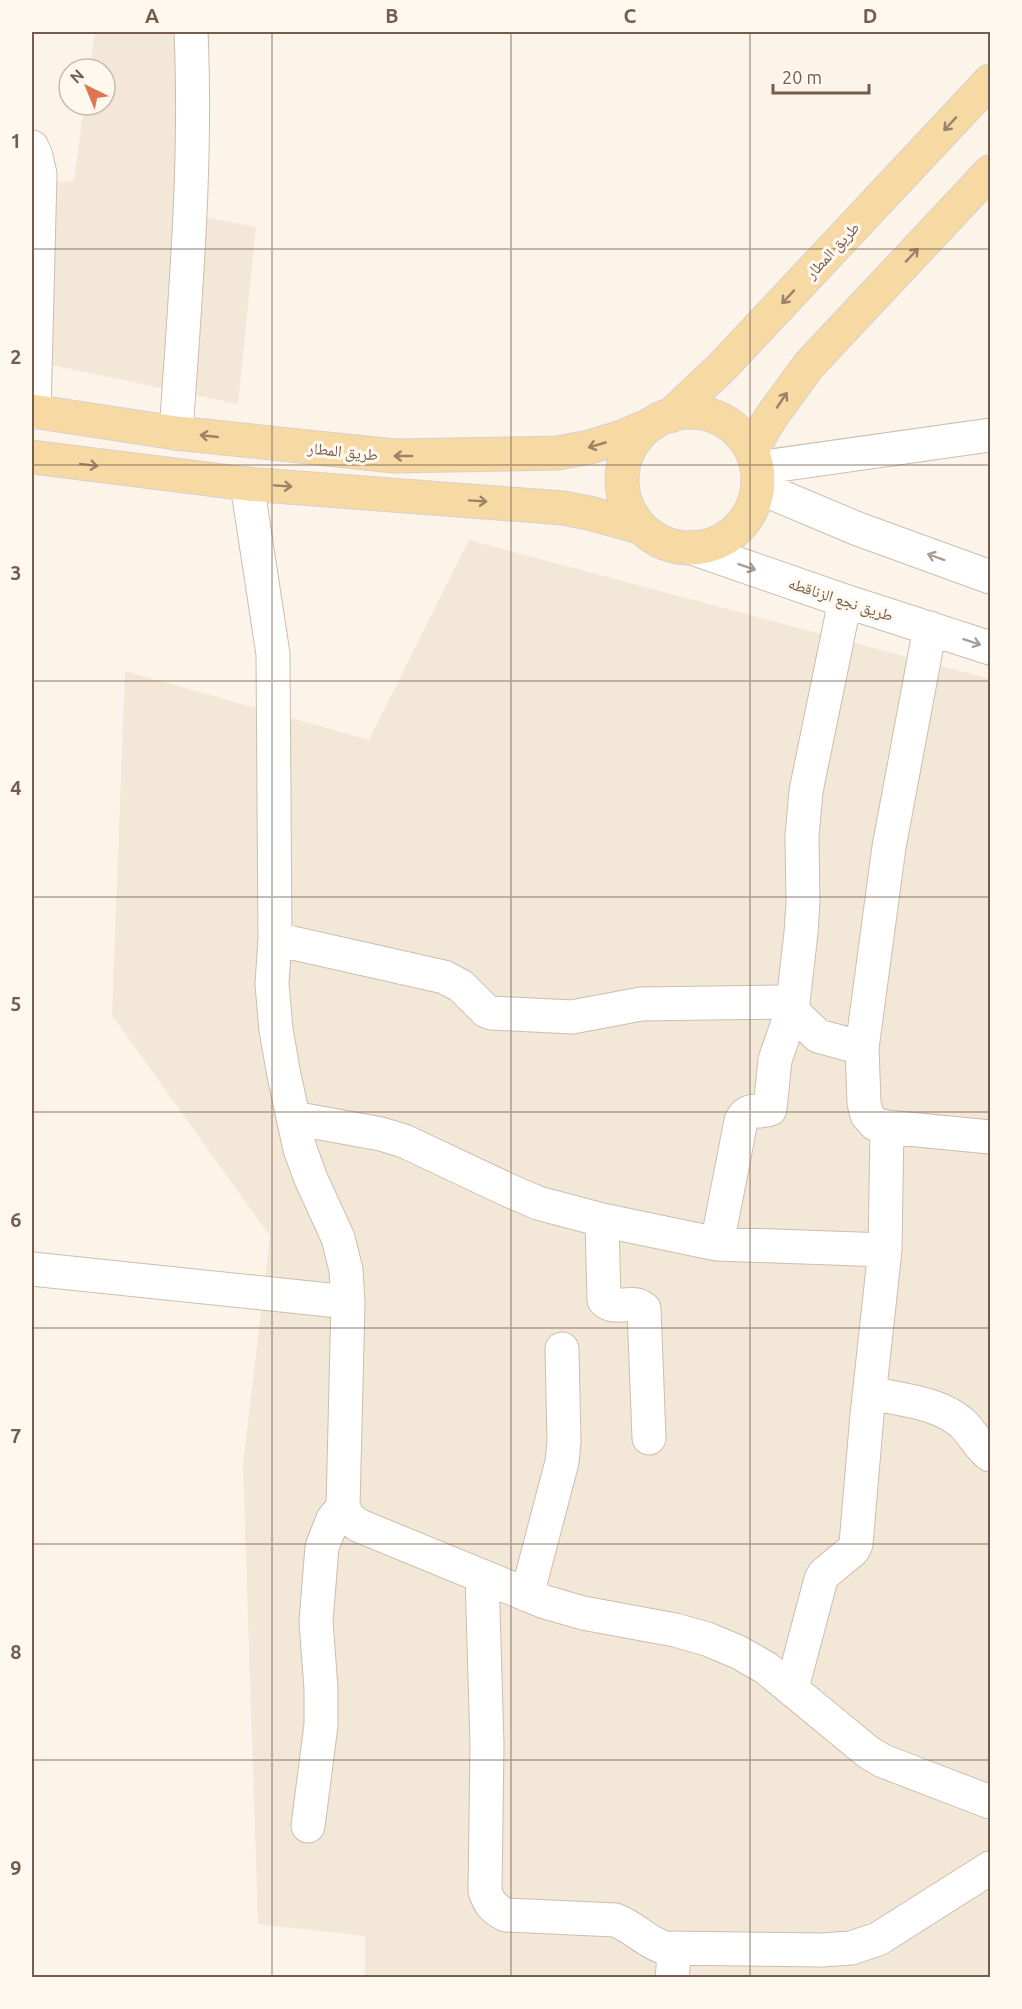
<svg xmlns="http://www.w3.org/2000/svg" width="1022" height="2009" font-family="Ubuntu,'Noto Naskh Arabic',sans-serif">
  <rect width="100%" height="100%" fill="#fcf4e8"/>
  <path fill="#f3e7d7" d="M95,32H210L199,216L256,227L238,404L32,361V184L74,181L84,105H105V69H89Z
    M469,540L990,679V1977H365V1936L258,1924L243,1464L270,1236L112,1015L125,671L369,740Z"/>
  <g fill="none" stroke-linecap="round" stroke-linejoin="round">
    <g stroke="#cdbdaf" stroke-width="35">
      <path id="minor" d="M32,147L36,156L40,174L34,412
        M176,433C185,299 197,165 191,32
        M757,468L990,435
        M247,484L273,654L275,939L272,984L276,1030L284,1075L300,1149L311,1179L338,1238L346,1270L348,1302L343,1507L349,1519L360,1526L545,1602L583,1613L675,1630L707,1639L738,1652L766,1668L868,1752L883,1761L990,1802
        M758,487L858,529L990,577
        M692,548L845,601L990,648
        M930,628L889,847L862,1048L864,1103L867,1115L875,1124L887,1127L990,1137
        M275,939L444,977L461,986L486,1011L491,1013L572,1017L641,1004L775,1002L787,1006L818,1036L862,1048
        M293,1118L381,1134L404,1141L508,1190L538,1203L602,1220L717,1244L885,1250
        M602,1220L604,1300C615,1312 632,1298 644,1309L649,1438
        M717,1244L741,1121C747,1106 758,1114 770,1109L775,1060L792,1011L801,933L803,903L802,836L806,791L845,601
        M32,1269L348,1302
        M870,1393C901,1400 939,1402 963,1424C973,1434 979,1447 990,1455
        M482,1576L487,1744L485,1891C489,1904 494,1909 506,1915L615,1920C634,1927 646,1942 665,1948L822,1950L851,1948L878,1939L990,1868
        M527,1595L562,1462L564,1441L562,1349
        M792,1688L821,1579L824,1574L853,1550L856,1544L867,1415L885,1250L887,1127
        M308,1826L321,1725V1689L316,1621L322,1547L333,1519L343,1507
        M672,1978L675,1948"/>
    </g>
    <g stroke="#d8d1cd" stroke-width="35">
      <path id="major" d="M32,411L176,433L394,456L558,453L590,447L622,437L652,424
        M622 480a68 68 0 1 1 136 0a68 68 0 1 1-136 0Z
        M670,416L722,367L990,81
        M752,450L769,420L809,365L990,172
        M32,457L247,484L563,508L589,513L640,527"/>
    </g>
    <use href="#minor" stroke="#fff" stroke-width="33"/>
    <use href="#major" stroke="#f7d9a4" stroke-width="33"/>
  </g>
  <defs><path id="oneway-shaft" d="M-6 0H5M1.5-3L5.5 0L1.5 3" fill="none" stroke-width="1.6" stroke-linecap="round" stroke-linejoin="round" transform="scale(1.5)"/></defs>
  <g stroke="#9c8267">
    <use href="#oneway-shaft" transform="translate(950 124) rotate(133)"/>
    <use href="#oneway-shaft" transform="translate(912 255) rotate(-47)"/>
    <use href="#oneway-shaft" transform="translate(788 297) rotate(133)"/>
    <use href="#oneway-shaft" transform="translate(782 400) rotate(-56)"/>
    <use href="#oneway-shaft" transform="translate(209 436) rotate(-174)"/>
    <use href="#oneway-shaft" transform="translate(597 445) rotate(164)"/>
    <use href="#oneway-shaft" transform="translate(403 456) rotate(180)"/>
    <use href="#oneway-shaft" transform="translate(89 465) rotate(7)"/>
    <use href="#oneway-shaft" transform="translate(283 486) rotate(4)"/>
    <use href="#oneway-shaft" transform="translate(478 501) rotate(4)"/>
  </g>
  <g stroke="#ac9d94">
    <use href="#oneway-shaft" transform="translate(936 557) rotate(-160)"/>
    <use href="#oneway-shaft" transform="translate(747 567) rotate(19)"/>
    <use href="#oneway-shaft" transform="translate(972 642) rotate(18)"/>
  </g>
  <path fill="none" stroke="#755c4d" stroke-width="1.5" stroke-opacity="0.55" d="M272,32V1978M511,32V1978M750,32V1978M32,249H990M32,465H990M32,681H990M32,897H990M32,1112H990M32,1328H990M32,1544H990M32,1760H990"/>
  <g text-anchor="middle" stroke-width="6" stroke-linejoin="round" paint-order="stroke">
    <g font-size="16" fill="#755c4d" stroke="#fef8ef">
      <text transform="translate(832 250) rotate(-47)" y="6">طريق المطار</text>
      <text transform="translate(343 451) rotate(6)" y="6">طريق المطار</text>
      <text transform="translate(841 599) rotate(18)" y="6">طريق نجع الزناقطه</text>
    </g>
  </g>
  <rect width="1022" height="2009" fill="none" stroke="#fef8ef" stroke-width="66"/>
  <g transform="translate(87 87) rotate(317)"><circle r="28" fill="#fef8ef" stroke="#c7baae" stroke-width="1.5"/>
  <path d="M0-4.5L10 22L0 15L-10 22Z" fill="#e07553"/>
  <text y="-9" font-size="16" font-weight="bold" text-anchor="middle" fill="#755c4d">N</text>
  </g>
  <path d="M773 84v9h96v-9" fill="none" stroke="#755c4d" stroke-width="3"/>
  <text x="782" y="84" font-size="18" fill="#755c4d" stroke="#fef8ef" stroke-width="4.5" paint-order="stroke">20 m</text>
  <rect x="33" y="33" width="956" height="1943" fill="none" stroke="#755c4d" stroke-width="2"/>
  <g font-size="20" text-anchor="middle" font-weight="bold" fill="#755c4d">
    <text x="152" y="23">A</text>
    <text x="392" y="23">B</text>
    <text x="630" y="23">C</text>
    <text x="870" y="23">D</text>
    <text x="16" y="148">1</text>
    <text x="16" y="364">2</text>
    <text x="16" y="580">3</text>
    <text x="16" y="795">4</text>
    <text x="16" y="1011">5</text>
    <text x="16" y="1227">6</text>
    <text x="16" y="1443">7</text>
    <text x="16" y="1659">8</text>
    <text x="16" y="1875">9</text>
  </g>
</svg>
